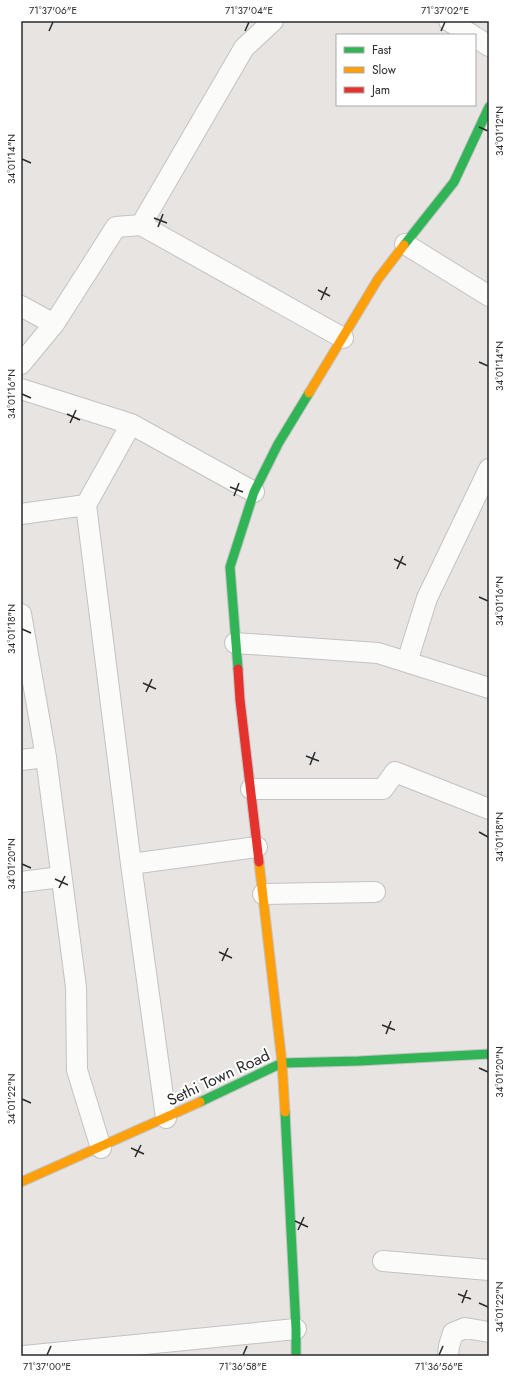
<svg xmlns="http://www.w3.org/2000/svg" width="510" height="1377" font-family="Jost,sans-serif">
  <rect width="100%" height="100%" fill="#e7e4e1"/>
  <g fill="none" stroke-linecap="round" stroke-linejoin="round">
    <g stroke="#c4c2c3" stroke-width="22">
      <path id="street" d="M449,21L472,35
        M475,37L489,46
        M141,225L244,48L273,21
        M405,244L489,296
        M21,306L54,324
        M21,364L54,324L116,227L141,225L343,338
        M21,389L131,424L254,492
        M86,505L131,864L166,1118
        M21,514L86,505L131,424
        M21,614L46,757L76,987L77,1070L101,1148
        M235,643L378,653L489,688
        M407,662L427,598L489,469
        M21,760L46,757
        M251,789H383L395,772L489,809
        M131,864L257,847
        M21,882L61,877
        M263,894L375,892
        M383,1261L489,1270
        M24,1356L296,1329
        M448,1356L449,1346L453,1333L465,1328L489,1332"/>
    </g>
    <g stroke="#c4c2c3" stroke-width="11">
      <path id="fast" d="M404,245L454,182L489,107
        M238,669L230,567L254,492L278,444L309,393
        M200,1102L282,1063L359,1061L489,1054
        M285,1112L296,1329V1356"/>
    </g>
    <g stroke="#c4c2c3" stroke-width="11">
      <path id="slow" d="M309,393L378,279L404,245
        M259,862L282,1063L285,1112
        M21,1182L200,1102"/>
    </g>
    <g stroke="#c4c2c3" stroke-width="11">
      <path id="jam" d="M238,669L240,700L259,862"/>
    </g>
    <use href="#street" stroke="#fbfbfa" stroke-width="20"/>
    <use href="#fast" stroke="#30b455" stroke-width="9"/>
    <use href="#slow" stroke="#ff9f0a" stroke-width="9"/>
    <use href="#jam" stroke="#e5322d" stroke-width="9"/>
  </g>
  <path fill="none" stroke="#2a2a2a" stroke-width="1.5" d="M49,31L53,22M245,31L249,22M441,31L445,22M479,127L488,131M22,159L31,163M154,218L167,223M158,227L163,214M318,290L330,296M321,300L327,287M479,362L488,366M22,394L31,398M67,414L80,420M70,423L76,410M230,487L243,492M234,496L239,483M394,559L406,565M397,569L403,556M479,597L488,601M22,629L31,633M143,683L156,689M146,692L152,679M306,756L319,761M310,765L315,752M479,832L488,837M22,864L31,868M55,879L68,885M59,888L65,876M219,952L232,958M222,961L228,948M382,1025L395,1030M386,1034L391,1021M479,1068L488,1072M22,1099L31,1103M131,1148L144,1154M135,1157L141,1145M295,1221L308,1227M298,1230L304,1217M458,1294L471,1299M462,1303L467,1290M479,1303L488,1307M47,1355L51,1346M243,1355L247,1346M439,1355L443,1346"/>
  <g text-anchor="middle" stroke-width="4" stroke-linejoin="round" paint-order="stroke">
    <g font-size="16" fill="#2a2a2a" stroke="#fff">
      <text transform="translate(218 1077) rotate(-25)" y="6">Sethi Town Road</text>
    </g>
  </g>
  <rect width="510" height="1377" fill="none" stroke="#ffffff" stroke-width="44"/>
  <rect x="336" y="34" width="140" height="72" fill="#ffffff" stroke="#aaaaaa"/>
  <rect x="344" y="47" width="20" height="6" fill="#30b455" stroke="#aaaaaa"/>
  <text x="372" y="54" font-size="12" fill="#2a2a2a">Fast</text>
  <rect x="344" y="67" width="20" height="6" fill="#ff9f0a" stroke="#aaaaaa"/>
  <text x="372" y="74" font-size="12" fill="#2a2a2a">Slow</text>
  <rect x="344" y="87" width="20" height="6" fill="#e5322d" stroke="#aaaaaa"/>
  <text x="372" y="94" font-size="12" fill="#2a2a2a">Jam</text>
  <rect x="22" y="22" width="466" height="1333" fill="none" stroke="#2a2a2a" stroke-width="1.5"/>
  <g font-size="10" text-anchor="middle" fill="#2a2a2a">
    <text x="53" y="14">71°37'06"E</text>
    <text x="249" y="14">71°37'04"E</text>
    <text x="445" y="14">71°37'02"E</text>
    <text transform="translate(499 131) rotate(-90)" y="4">34°01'12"N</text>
    <text transform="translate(11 159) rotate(-90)" y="4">34°01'14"N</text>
    <text transform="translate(499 366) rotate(-90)" y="4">34°01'14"N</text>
    <text transform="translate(11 394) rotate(-90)" y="4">34°01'16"N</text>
    <text transform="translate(499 601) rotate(-90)" y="4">34°01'16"N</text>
    <text transform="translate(11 629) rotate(-90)" y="4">34°01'18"N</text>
    <text transform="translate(499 837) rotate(-90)" y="4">34°01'18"N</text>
    <text transform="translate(11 864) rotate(-90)" y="4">34°01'20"N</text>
    <text transform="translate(499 1072) rotate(-90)" y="4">34°01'20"N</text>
    <text transform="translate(11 1099) rotate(-90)" y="4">34°01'22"N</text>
    <text transform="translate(499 1307) rotate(-90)" y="4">34°01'22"N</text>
    <text x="47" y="1370">71°37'00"E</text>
    <text x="243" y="1370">71°36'58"E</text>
    <text x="439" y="1370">71°36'56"E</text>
  </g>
</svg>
